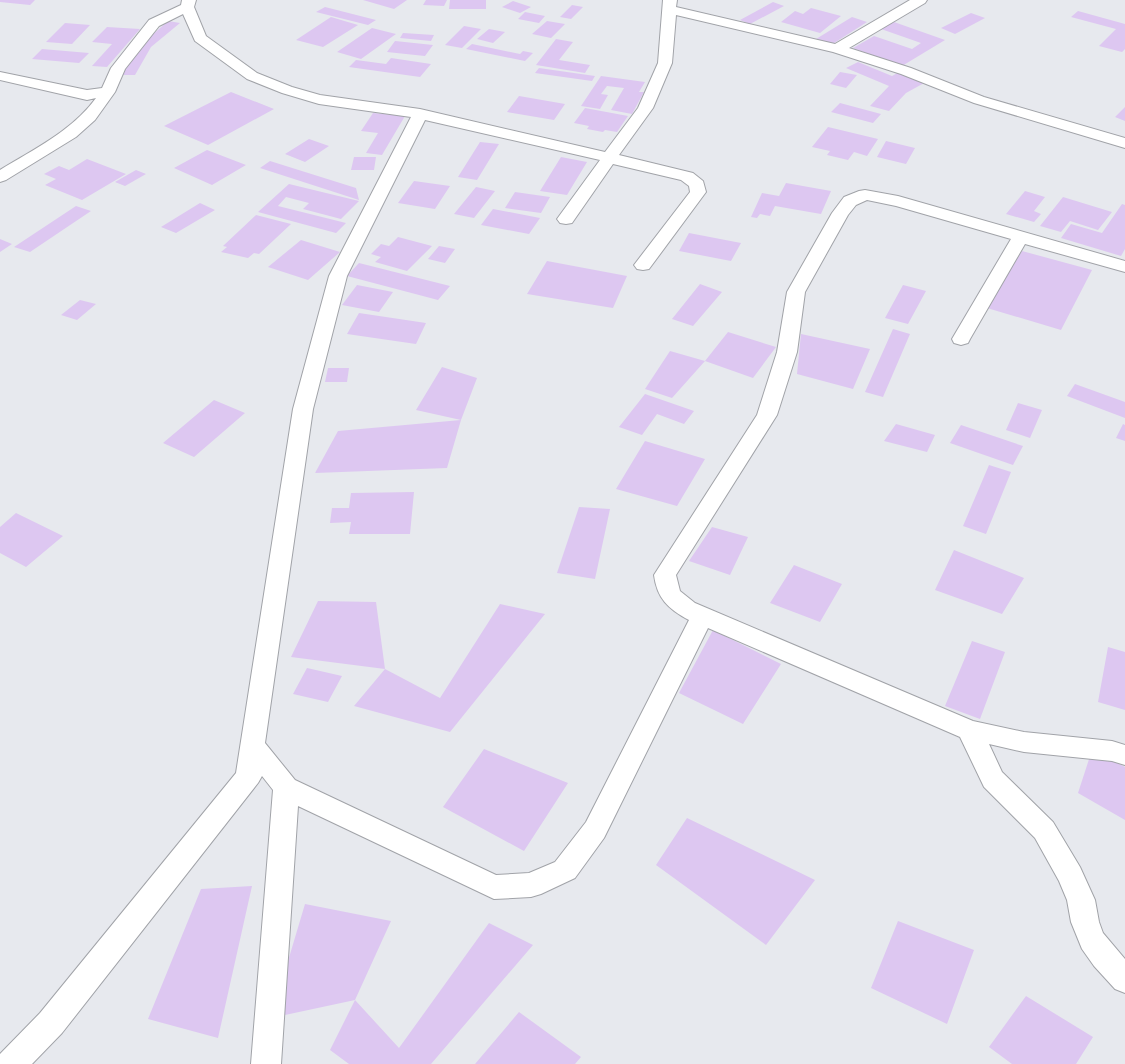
<svg xmlns="http://www.w3.org/2000/svg" width="1125" height="1064" font-family="'Source Sans 3',sans-serif">
  <rect width="100%" height="100%" fill="#e7e9ee"/>
  <path fill="#ddc7f1" d="M0,0H35L30,5L0,2Z
    M363,0H407L394,9Z
    M426,0H447L444,6L423,5Z
    M450,0H486V9H449Z
    M513,1L531,7L520,13L502,7Z
    M773,2L784,6L750,24L740,20Z
    M572,5L583,7L571,19L560,17Z
    M325,7L376,20L368,25L316,12Z
    M811,8L841,16L820,33L781,22L795,11L803,14Z
    M1078,11L1125,24V49L1122,52L1099,46L1116,29L1071,17Z
    M525,12L545,16L539,23L518,19Z
    M971,13L985,18L955,34L941,28Z
    M331,17L358,25L323,47L296,40Z
    M852,17L867,22L831,45L816,39Z
    M168,21L180,23L151,47L135,75H121L140,46Z
    M547,21L565,24L551,38L532,34Z
    M894,22L945,40L902,66L853,48L874,36L912,49L921,43L881,29Z
    M65,23L90,25L72,44L46,42Z
    M464,26L481,29L462,48L445,45Z
    M107,27L140,29L107,67L92,66L112,44L92,42Z
    M372,28L396,34L361,59L337,52Z
    M489,29L505,32L493,43L477,39Z
    M403,33L434,35L431,41L400,38Z
    M556,39L573,42L559,60L590,65L585,73L536,65Z
    M395,41L433,45L425,56L387,52Z
    M472,44L520,54L523,51L533,53L525,61L466,49Z
    M42,49L89,53L79,63L32,59Z
    M391,58L431,64L420,77L349,67L356,60L386,64Z
    M858,62L892,76L901,71L926,82L906,93L889,111L870,106L889,86L846,68Z
    M539,68L595,76L592,81L535,73Z
    M840,72L857,75L846,88L830,84Z
    M601,76L645,82L639,92H644L632,114L611,110L624,88L607,86L601,94L608,95L600,109L581,106Z
    M231,92L274,109L208,145L164,126Z
    M519,96L565,104L554,120L507,112Z
    M840,103L881,114L873,123L831,112Z
    M1125,107V121L1115,117Z
    M585,108L628,116L617,132L605,130L603,132L587,129L589,126L574,123Z
    M373,113L405,116L382,155L366,153L378,133L361,131Z
    M828,127L878,139L867,156L854,152L848,160L827,155L830,151L812,147Z
    M309,139L329,146L305,162L285,154Z
    M886,141L915,148L906,164L877,157Z
    M480,142L499,144L477,180L458,177Z
    M207,150L246,165L212,185L174,168Z
    M354,157H376L374,170H351Z
    M561,157L587,162L567,195L540,191Z
    M87,159L126,174L82,200L45,185L56,179L44,174L59,166L69,170Z
    M270,161L356,188L359,200L260,168Z
    M136,170L146,174L125,186L115,182Z
    M414,181L450,186L435,209L398,203Z
    M786,183L831,191L821,214L775,206L770,216L760,214L757,218L751,217L762,193L779,196Z
    M289,184L359,201L341,219L303,209L309,203L286,197L278,206L346,223L336,233L258,212Z
    M476,187L495,191L474,218L454,214Z
    M1025,191L1045,197L1034,211L1041,214L1034,222L1006,214Z
    M515,192L550,197L541,213L505,208Z
    M1063,197L1112,212L1098,230L1070,221L1061,232L1040,226Z
    M200,203L215,210L176,233L161,227Z
    M1122,204L1125,205V249L1121,256L1061,238L1071,224L1102,233Z
    M76,206L91,211L30,252L14,247Z
    M493,209L540,218L529,234L481,225Z
    M256,215L291,224L259,254L254,253L248,258L221,252L227,247L223,246Z
    M689,233L741,243L731,261L679,251Z
    M398,237L432,246L407,271L375,262L381,257L371,254L381,244L389,246Z
    M0,239L12,244L0,252Z
    M301,240L340,252L308,280L268,267Z
    M439,246L455,249L445,263L428,259Z
    M1022,251L1092,270L1061,330L987,308Z
    M547,261L627,276L613,308L527,294Z
    M359,263L450,286L438,300L347,276Z
    M700,284L722,292L693,326L672,319Z
    M357,285L393,292L379,312L342,305Z
    M903,285L926,291L908,324L885,318Z
    M80,300L96,304L77,320L61,315Z
    M359,313L426,323L416,344L347,334Z
    M893,329L910,334L883,397L865,392Z
    M728,332L776,347L753,378L705,361Z
    M801,334L870,349L853,389L797,374Z
    M670,351L705,361L672,398L645,389Z
    M442,367L477,378L461,420L416,410Z
    M328,368H349L347,382H325Z
    M1075,384L1125,402V418L1067,396Z
    M645,394L694,411L684,424L657,414L642,435L619,427Z
    M214,400L245,413L194,457L163,443Z
    M1018,403L1042,410L1030,438L1006,430Z
    M461,420L447,468L315,473L338,431Z
    M896,424L935,435L927,452L884,441Z
    M1123,424L1125,425V441L1116,438Z
    M961,425L1023,446L1013,465L950,443Z
    M645,441L705,459L677,506L616,489Z
    M989,465L1011,472L986,534L963,526Z
    M414,492L410,534H349L351,522L330,523L332,508H349L351,493Z
    M579,507L610,509L595,579L557,573Z
    M16,513L63,536L26,567L0,553V527Z
    M712,527L748,537L730,575L689,561Z
    M954,550L1024,578L1002,614L935,590Z
    M794,565L842,584L820,622L770,603Z
    M318,601L376,602L385,669L291,657Z
    M500,604L545,614L450,732L354,706L385,669L440,698Z
    M713,630L781,664L743,724L679,693Z
    M972,641L1005,652L980,719L945,706Z
    M1108,647L1125,652V710L1098,702Z
    M307,668L342,676L328,702L293,694Z
    M484,749L568,783L524,851L443,807Z
    M1092,750L1125,767V820L1078,793Z
    M687,818L815,880L766,945L656,865Z
    M252,886L218,1038L148,1019L201,889Z
    M305,904L391,921L355,1000L271,1018Z
    M898,921L974,950L947,1024L871,988Z
    M489,923L533,945L431,1064H349L330,1050L355,1000L399,1048Z
    M1026,996L1093,1037L1076,1064H1012L989,1047Z
    M519,1012L581,1057L575,1064H475Z"/>
  <g fill="none" stroke-linecap="round" stroke-linejoin="round">
    <g stroke="#a1a3a8" stroke-width="2">
      <path id="street" d="M182,0H196L194,7L206,36L257,73L292,87L320,95L420,109L605,152L638,108L658,63L663,0H677L676,7L835,44L910,0H927L925,3L849,48L911,68L984,97L1125,138V148L974,103L901,74L833,52L676,15L672,63L653,108L619,155L693,173L703,181L706,192L649,269L643,270L637,269L634,265L690,192L689,186L681,180L613,164L572,223L566,224L560,223L557,219L600,160L425,120L347,276L313,409L265,743L295,780L496,875L529,873L555,862L586,822L689,620C668,609 657,598 654,575L757,415L777,352L787,292L832,213L844,197L859,191L865,190L898,196L1125,261V272L1025,244L970,339L968,343L961,345L954,343L952,339L1011,239L896,206L867,200L856,205L848,215L805,292L797,352L777,415L676,575L680,591L695,603L973,721L1024,732L1112,741L1125,745V765L1112,761L1024,752L989,744L1002,772L1053,822L1080,867L1095,900L1099,922L1103,933L1125,959V993L1115,989L1094,966L1082,949L1071,922L1067,900L1059,881L1035,838L984,787L960,737L708,628L604,838L575,878L541,894L531,897L494,899L298,806L281,1064H251L273,790L262,776L258,783L62,1033L32,1064H0V1054L40,1013L236,773L293,409L329,276L411,117L319,104L282,93L247,79L195,41L183,14L159,26L125,69L115,92L95,120L76,137L6,180L0,182V170C34,149 72,131 96,98L87,100L0,80V72L87,90L102,88L111,68L149,20L181,5Z"/>
    </g>
    <use href="#street" fill="#fff" fill-rule="evenodd"/>
  </g>
</svg>
